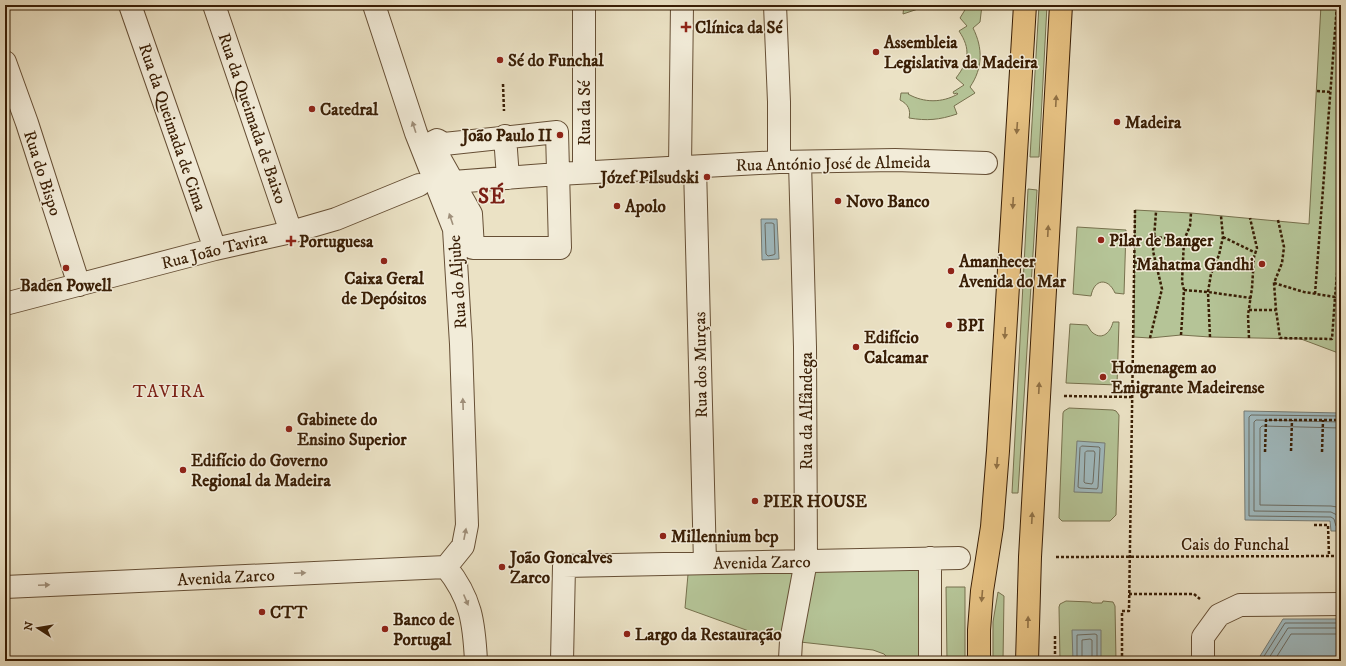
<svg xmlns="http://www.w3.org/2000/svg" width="1346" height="666" font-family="'IM FELL DW Pica',serif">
  <rect width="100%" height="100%" fill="#ebe2c5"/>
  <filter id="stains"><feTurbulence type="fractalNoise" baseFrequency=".005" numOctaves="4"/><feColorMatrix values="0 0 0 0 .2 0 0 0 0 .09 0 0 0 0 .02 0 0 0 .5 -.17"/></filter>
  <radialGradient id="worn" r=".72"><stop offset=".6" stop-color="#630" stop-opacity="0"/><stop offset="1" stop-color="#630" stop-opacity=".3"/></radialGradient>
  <path fill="#b5c497" stroke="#77714e" d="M904,5H917L918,9L903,14Z
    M968,5H982L980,22L973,28C983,48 983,68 970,87L975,93L954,106L957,114C939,120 927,121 909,118C911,110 908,104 900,100L901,93H909L908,94C924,103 942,103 958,94L957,93L954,94L953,92L964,85L956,78C969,61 971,49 959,31L967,26L960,18Z
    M1039,5H1047L1039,157H1030Z
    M1321,5H1341V354L1301,339L1210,337L1181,335L1150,338L1134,337L1135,210L1191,213L1309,224Z
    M1028,189L1037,190L1018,493H1012Z
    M1077,227L1126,230L1124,294L1115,293C1108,277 1094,279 1091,296L1073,294Z
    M1113,322H1119L1117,385L1066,383L1070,324L1087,325C1089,327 1090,331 1093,333C1103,341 1111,331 1113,322Z
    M1069,408L1113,410L1116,411L1119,415L1116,515L1110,521H1062L1059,518L1063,413L1064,411Z
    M930,558V661H891L884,654L873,650L791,641L760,635L685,608L689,563Z
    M946,587H965V661H947Z
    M998,592L1004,596L1003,661H993V622Z
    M1066,601L1091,602L1092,603H1102L1103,601L1113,602L1115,606L1116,661H1060L1059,607L1060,604Z"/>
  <path fill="#9fbac0" stroke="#767c75" d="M761,219H777L779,259L762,260Z
    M1244,411L1341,413V531H1331L1330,521L1245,520Z
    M1077,441L1105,443L1102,493L1074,492Z
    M1283,619H1341V661H1257Z
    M1072,630H1101V661H1073Z"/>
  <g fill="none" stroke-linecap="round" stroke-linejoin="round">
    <path stroke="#6c6c62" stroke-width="1" d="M766,223H772L774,224L775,254L773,255L768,256L766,254L765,225Z
      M1341,416L1251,415L1249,417V516L1331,517L1334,519L1336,526L1341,527
      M1341,422L1256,420L1254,422V511L1331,512L1337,515L1341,522
      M1341,428L1262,426L1260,428V505L1331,506L1337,507L1341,510
      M1082,446L1099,447L1100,448L1098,487L1097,489L1080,488L1078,487L1080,448Z
      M1087,451H1094L1095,453L1093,482L1092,484L1085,483L1084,482L1085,453Z
      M1077,661V635L1095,634L1097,635V661
      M1082,661V640L1090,639L1092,640V661
      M1261,661L1285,623H1341
      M1267,661L1288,628H1341
      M1274,661L1291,634H1341"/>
    <g stroke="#664f35" stroke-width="24">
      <path id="minor" d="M130,5L215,249
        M214,5L291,232
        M374,5L416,133L454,229L461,344L467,525L463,546L446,567
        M584,5V172
        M775,5L779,102V162
        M5,62L27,123L79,285
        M557,132L560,248H473L471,214L431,143L437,140L444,144Z
        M505,136L508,178
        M680,167L682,5
        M695,167L705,563
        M453,182L558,174L779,162L895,160L986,163
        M5,304L215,249L291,232L336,219L419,185
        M930,558V661
        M446,567C471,598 474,622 476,661
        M5,587L446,567
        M790,659L791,641L806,561L805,347L800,162
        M562,661L564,566L959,558
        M1203,661V637L1219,615L1240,605L1341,604"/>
    </g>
    <g stroke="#391e05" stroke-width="24">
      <path id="major" d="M979,661V630L982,591L992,527L998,451L1025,5
        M1027,661L1030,557L1061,5"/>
    </g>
    <path stroke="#391e05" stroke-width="2.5" stroke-dasharray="3 2" stroke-linecap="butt" d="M503,84L504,111
      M1317,91L1330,92
      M1278,220L1284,247L1282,263L1274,283L1276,310L1280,338L1332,339L1335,297
      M1154,237L1184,240
      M1223,237L1256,253
      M1134,263L1155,259
      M1274,283L1304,292L1335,297L1341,229
      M1184,290L1208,292L1251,298
      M1315,294L1337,5
      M1249,310H1276
      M1181,335L1184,290L1182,282L1184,240L1190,226L1191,213
      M1210,337L1208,292L1211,274L1219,255L1223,237L1221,216
      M1150,338L1162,289L1153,251L1156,212
      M1249,338L1248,315L1252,288L1254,257L1257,248L1250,218
      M1064,396L1132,397
      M1291,451L1292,420
      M1265,452L1266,420H1341
      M1322,452L1323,420
      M1314,525H1328L1329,556
      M1339,556V579
      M1056,557L1341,556
      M1129,594H1194L1200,599
      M1055,636V661
      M1260,657L1266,661
      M1122,661V611H1129L1135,210"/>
    <use href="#minor" stroke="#f2ecd9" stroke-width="22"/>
    <use href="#major" stroke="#e6c182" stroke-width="22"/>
  </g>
  <defs><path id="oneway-solid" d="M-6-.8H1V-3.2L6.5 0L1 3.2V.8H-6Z"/></defs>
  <g fill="#907044">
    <use href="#oneway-solid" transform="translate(1056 101) rotate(-87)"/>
    <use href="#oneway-solid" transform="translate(1017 128) rotate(94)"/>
    <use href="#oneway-solid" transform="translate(1013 203) rotate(93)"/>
    <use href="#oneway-solid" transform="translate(1048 231) rotate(-87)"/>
    <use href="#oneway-solid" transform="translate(1005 333) rotate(93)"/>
    <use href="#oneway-solid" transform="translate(1039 388) rotate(-87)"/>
    <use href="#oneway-solid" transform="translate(997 463) rotate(95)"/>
    <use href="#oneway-solid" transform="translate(1032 518) rotate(-87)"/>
    <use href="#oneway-solid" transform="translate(982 596) rotate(95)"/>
    <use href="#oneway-solid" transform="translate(1028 622) rotate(-89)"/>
  </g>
  <g fill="#9f8f7a">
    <use href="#oneway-solid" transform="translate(414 127) rotate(-108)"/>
    <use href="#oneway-solid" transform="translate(451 219) rotate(-109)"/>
    <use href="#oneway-solid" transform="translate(463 404) rotate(-92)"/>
    <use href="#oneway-solid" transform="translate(465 534) rotate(-79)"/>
    <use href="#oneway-solid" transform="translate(300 573) rotate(-3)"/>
    <use href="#oneway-solid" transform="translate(44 585) rotate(-3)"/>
    <use href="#oneway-solid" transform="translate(466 600) rotate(67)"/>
  </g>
  <g fill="#8f2418" stroke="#f2ecd9" stroke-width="1.5">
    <path d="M684 21h4v4h4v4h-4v4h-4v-4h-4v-4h4z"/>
    <circle cx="876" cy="52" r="4"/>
    <circle cx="500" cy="60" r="4"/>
    <circle cx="312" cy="109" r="4"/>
    <circle cx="1117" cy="122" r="4"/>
    <circle cx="560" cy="135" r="4"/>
    <circle cx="707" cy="177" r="4"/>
    <circle cx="838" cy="201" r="4"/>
    <circle cx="617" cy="206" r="4"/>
    <circle cx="1101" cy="240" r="4"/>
    <path d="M289 235h4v4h4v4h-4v4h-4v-4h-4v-4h4z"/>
    <circle cx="384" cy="261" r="4"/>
    <circle cx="1262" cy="264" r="4"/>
    <circle cx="66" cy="268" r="4"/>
    <circle cx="951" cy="271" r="4"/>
    <circle cx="949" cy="325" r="4"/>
    <circle cx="856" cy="347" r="4"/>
    <circle cx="1103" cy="377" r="4"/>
    <circle cx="289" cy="429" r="4"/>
    <circle cx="183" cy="470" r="4"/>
    <circle cx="755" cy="501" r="4"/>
    <circle cx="663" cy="536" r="4"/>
    <circle cx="502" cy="567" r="4"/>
    <circle cx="262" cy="612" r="4"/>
    <circle cx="385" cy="629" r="4"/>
    <circle cx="627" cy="634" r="4"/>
  </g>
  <g text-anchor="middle" stroke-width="3" stroke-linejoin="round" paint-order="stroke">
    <g font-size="17" font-weight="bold" fill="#391e05" stroke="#f2ecd9" text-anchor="start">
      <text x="695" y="33">Clínica da Sé</text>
      <text x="884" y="48">Assembleia<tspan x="884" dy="20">Legislativa da Madeira</tspan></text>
      <text x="508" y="66">Sé do Funchal</text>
      <text x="320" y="115">Catedral</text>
      <text x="1125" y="128">Madeira</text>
      <text x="552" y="141" text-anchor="end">João Paulo II</text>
      <text x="699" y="183" text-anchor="end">Józef Pilsudski</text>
      <text x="846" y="207">Novo Banco</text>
      <text x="625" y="212">Apolo</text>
      <text x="1109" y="246">Pilar de Banger</text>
      <text x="299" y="247">Portuguesa</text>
      <text x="959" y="267">Amanhecer<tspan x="959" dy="20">Avenida do Mar</tspan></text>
      <text x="1254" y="270" text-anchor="end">Mahatma Gandhi</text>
      <text x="384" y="284" text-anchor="middle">Caixa Geral<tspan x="384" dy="20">de Depósitos</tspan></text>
      <text x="66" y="291" text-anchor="middle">Baden Powell</text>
      <text x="957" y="331">BPI</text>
      <text x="864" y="343">Edifício<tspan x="864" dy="20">Calcamar</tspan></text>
      <text x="1111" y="373">Homenagem ao<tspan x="1111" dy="20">Emigrante Madeirense</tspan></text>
      <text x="297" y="425">Gabinete do<tspan x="297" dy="20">Ensino Superior</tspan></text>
      <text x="191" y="466">Edifício do Governo<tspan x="191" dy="20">Regional da Madeira</tspan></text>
      <text x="763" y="507">PIER HOUSE</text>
      <text x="671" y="542">Millennium bcp</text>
      <text x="510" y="563">João Goncalves<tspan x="510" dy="20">Zarco</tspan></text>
      <text x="270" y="618">CTT</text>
      <text x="393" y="625">Banco de<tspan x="393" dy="20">Portugal</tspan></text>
      <text x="635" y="640">Largo da Restauração</text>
    </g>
    <g font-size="17" fill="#391e05" stroke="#f2ecd9">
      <text transform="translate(584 113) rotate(-90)" y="6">Rua da Sé</text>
      <text transform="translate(253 118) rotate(71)" y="6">Rua da Queimada de Baixo</text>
      <text transform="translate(173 127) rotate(71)" y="6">Rua da Queimada de Cima</text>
      <text transform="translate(833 163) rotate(-1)" y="6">Rua António José de Almeida</text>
      <text transform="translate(43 173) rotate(72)" y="6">Rua do Bispo</text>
      <text transform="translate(214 250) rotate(-14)" y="6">Rua João Tavira</text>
      <text transform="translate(457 282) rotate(-94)" y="6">Rua do Aljube</text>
      <text transform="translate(700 365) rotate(-91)" y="6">Rua dos Murças</text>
      <text transform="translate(806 411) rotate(-90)" y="6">Rua da Alfândega</text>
      <text x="1235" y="550">Cais do Funchal</text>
      <text transform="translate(762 562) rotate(-1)" y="6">Avenida Zarco</text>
      <text transform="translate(226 577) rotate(-3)" y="6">Avenida Zarco</text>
    </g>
    <g font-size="18" letter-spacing="1" fill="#7a1f14" stroke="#f2ecd9">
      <text x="169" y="397">TAVIRA</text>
    </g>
    <g font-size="21" font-weight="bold" letter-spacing="1" fill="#7a1f14" stroke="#f2ecd9">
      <text x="492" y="203">SÉ</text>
    </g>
  </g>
  <rect width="1346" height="666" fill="none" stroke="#ebe2c5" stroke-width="20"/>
  <rect x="6" y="6" width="1334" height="654" fill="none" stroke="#391e05" stroke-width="2"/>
  <rect x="10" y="10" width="1326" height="646" fill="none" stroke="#391e05"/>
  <g transform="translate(38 628) rotate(282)" stroke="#f2ecd9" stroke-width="3" paint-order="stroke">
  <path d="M0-3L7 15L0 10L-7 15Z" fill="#391e05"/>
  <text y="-6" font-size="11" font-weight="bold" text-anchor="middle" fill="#391e05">N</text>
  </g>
  <rect width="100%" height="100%" filter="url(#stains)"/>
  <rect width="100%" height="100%" fill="url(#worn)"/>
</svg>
